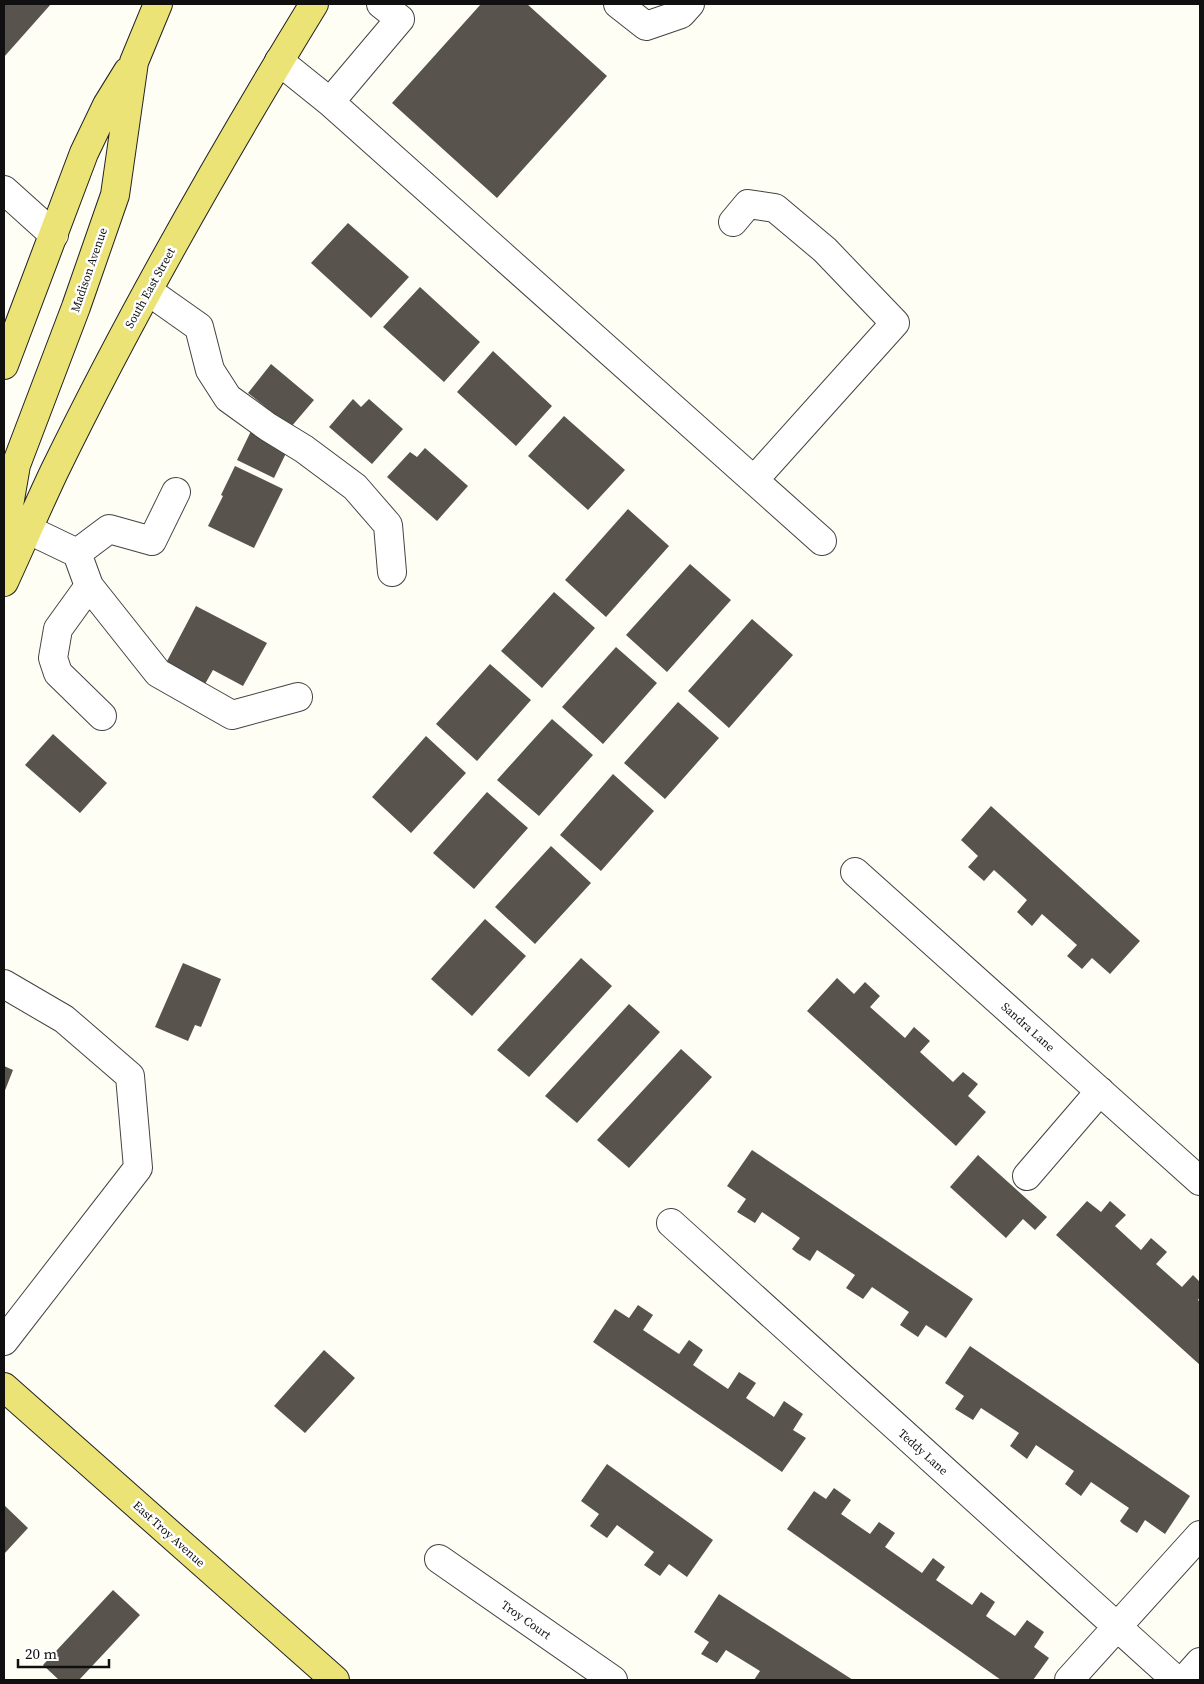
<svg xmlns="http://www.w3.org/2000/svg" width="1204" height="1684" font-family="'Source Serif 4',serif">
  <rect width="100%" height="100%" fill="#fefef5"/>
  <path fill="#58534d" d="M4,4H51L4,57Z
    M481,4H527L607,76L497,198L392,103Z
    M348,223L409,277L371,318L311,263Z
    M420,287L480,342L444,382L383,327Z
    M493,351L552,406L516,446L457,392Z
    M271,364L314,400L291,427L248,393Z
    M353,399L361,407L369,399L403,429L372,464L329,427Z
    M564,416L625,470L588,510L528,456Z
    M252,429L289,447L274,478L237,460Z
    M425,448L468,486L437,521L387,477L410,452L417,457Z
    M235,466L283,489L254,548L208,526L223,496L221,495Z
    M628,509L669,546L606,617L565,580Z
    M690,564L731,600L667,672L626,635Z
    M554,592L595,628L542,688L501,651Z
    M196,606L267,643L243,686L213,670L205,684L166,663Z
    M752,619L793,655L729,728L688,691Z
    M616,647L657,683L603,744L562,707Z
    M490,664L531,700L477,761L436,724Z
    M678,702L719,738L665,799L624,763Z
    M552,719L593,755L539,816L497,780Z
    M53,734L107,783L80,813L25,765Z
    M426,736L466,773L411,833L372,797Z
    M613,774L654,811L601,871L560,835Z
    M487,792L528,828L474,889L433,853Z
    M991,806L1140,941L1110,974L1092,958L1082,969L1067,956L1077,945L1042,914L1032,926L1017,912L1027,900L994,870L984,881L968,867L978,856L961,840Z
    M551,846L591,883L535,944L495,907Z
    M485,919L526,956L472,1016L431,979Z
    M581,958L612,986L529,1077L497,1050Z
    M183,963L221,979L201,1027L195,1025L188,1041L155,1027Z
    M837,978L854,994L865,982L880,996L870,1007L905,1038L914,1027L930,1041L920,1052L953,1082L963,1072L978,1084L968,1096L986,1112L956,1146L807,1011Z
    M629,1004L660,1032L577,1123L545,1096Z
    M681,1049L712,1077L629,1168L597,1140Z
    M4,1066L13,1070L4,1093Z
    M752,1150L973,1299L946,1338L926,1325L918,1337L900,1325L909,1312L872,1287L863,1299L846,1288L855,1275L817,1250L810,1261L797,1253L792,1249L800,1238L762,1212L755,1223L737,1212L746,1199L727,1186Z
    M978,1155L1047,1217L1035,1230L1023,1219L1006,1238L950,1187Z
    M1087,1201L1101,1212L1110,1201L1126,1215L1115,1226L1141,1250L1151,1238L1167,1252L1156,1264L1182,1287L1193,1275L1200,1282V1297L1198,1300L1200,1302V1365L1056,1235Z
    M638,1305L653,1315L643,1330L679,1354L689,1340L703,1350L693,1365L728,1389L739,1372L756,1383L746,1398L774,1417L784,1401L803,1414L793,1430L806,1438L782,1472L593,1342L615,1309L629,1318Z
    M970,1346L1190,1496L1165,1534L1145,1520L1137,1533L1123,1524L1120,1521L1129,1508L1091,1482L1081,1496L1065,1484L1074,1471L1036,1445L1027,1459L1010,1446L1019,1433L981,1408L973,1420L955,1409L964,1396L945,1383Z
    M324,1350L355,1378L305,1433L274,1406Z
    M607,1464L713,1540L687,1577L669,1564L660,1576L644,1565L654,1552L617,1525L607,1538L590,1526L599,1514L581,1501Z
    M834,1488L851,1500L841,1514L870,1534L879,1522L895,1533L885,1547L922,1573L933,1558L945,1567L936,1580L972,1605L981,1592L995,1602L986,1616L1015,1636L1027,1620L1044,1632L1034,1647L1049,1658L1033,1680H1001L787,1529L814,1491L826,1499Z
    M4,1505L28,1528L4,1554Z
    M113,1590L140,1615L79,1680H59L43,1665Z
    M719,1594L853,1680H754L760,1671L726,1650L717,1663L701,1654L709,1642L694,1632Z"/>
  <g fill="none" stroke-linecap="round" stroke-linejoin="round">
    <g stroke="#434343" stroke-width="30">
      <path id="minor" d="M618,4L646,26L681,14L690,4
        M279,61L330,102L822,541
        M330,102L400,19L381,4
        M4,190L54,235
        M733,222L748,204L775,208L825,250L895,323L754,480
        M148,291L199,327L210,370L228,398L268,427L304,449L355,487L388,525L392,572
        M29,530L77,553L89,586L58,629L53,658L58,673L102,716
        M77,553L109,529L152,541L176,492
        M89,586L158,673L232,715L298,697
        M855,872L1200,1181
        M4,984L64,1019L130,1076L138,1168L4,1341
        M1027,1176L1100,1091
        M671,1223L1176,1680
        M439,1559L613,1680
        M1069,1680L1200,1535
        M1184,1680L1200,1662"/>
    </g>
    <g stroke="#212121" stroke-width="30">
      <path id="major" d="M4,365L84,153L107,105L128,71
        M4,534L16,465L76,307L115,195L134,62L158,4
        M4,582C21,545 37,508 54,472C132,312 221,156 314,4
        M4,1387L335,1680"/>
    </g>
    <use href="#minor" stroke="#fff" stroke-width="28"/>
    <use href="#major" stroke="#ece376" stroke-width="28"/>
  </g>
  <g text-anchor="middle" stroke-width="5" stroke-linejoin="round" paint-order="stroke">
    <g font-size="12" fill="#101010" stroke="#fff">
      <text transform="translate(89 270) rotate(-71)" y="4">Madison Avenue</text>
      <text transform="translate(150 288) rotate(-61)" y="4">South East Street</text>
      <text transform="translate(1028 1027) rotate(42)" y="4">Sandra Lane</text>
      <text transform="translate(923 1452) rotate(42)" y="4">Teddy Lane</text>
      <text transform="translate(169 1534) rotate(42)" y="4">East Troy Avenue</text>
      <text transform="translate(526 1620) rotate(35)" y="4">Troy Court</text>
    </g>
  </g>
  <rect width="1204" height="1684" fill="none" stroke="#101010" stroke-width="10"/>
  <path d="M18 1659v8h91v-8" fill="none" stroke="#101010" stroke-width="2.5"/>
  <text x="25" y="1659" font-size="15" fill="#101010" stroke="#ffffff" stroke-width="4" paint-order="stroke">20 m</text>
</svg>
